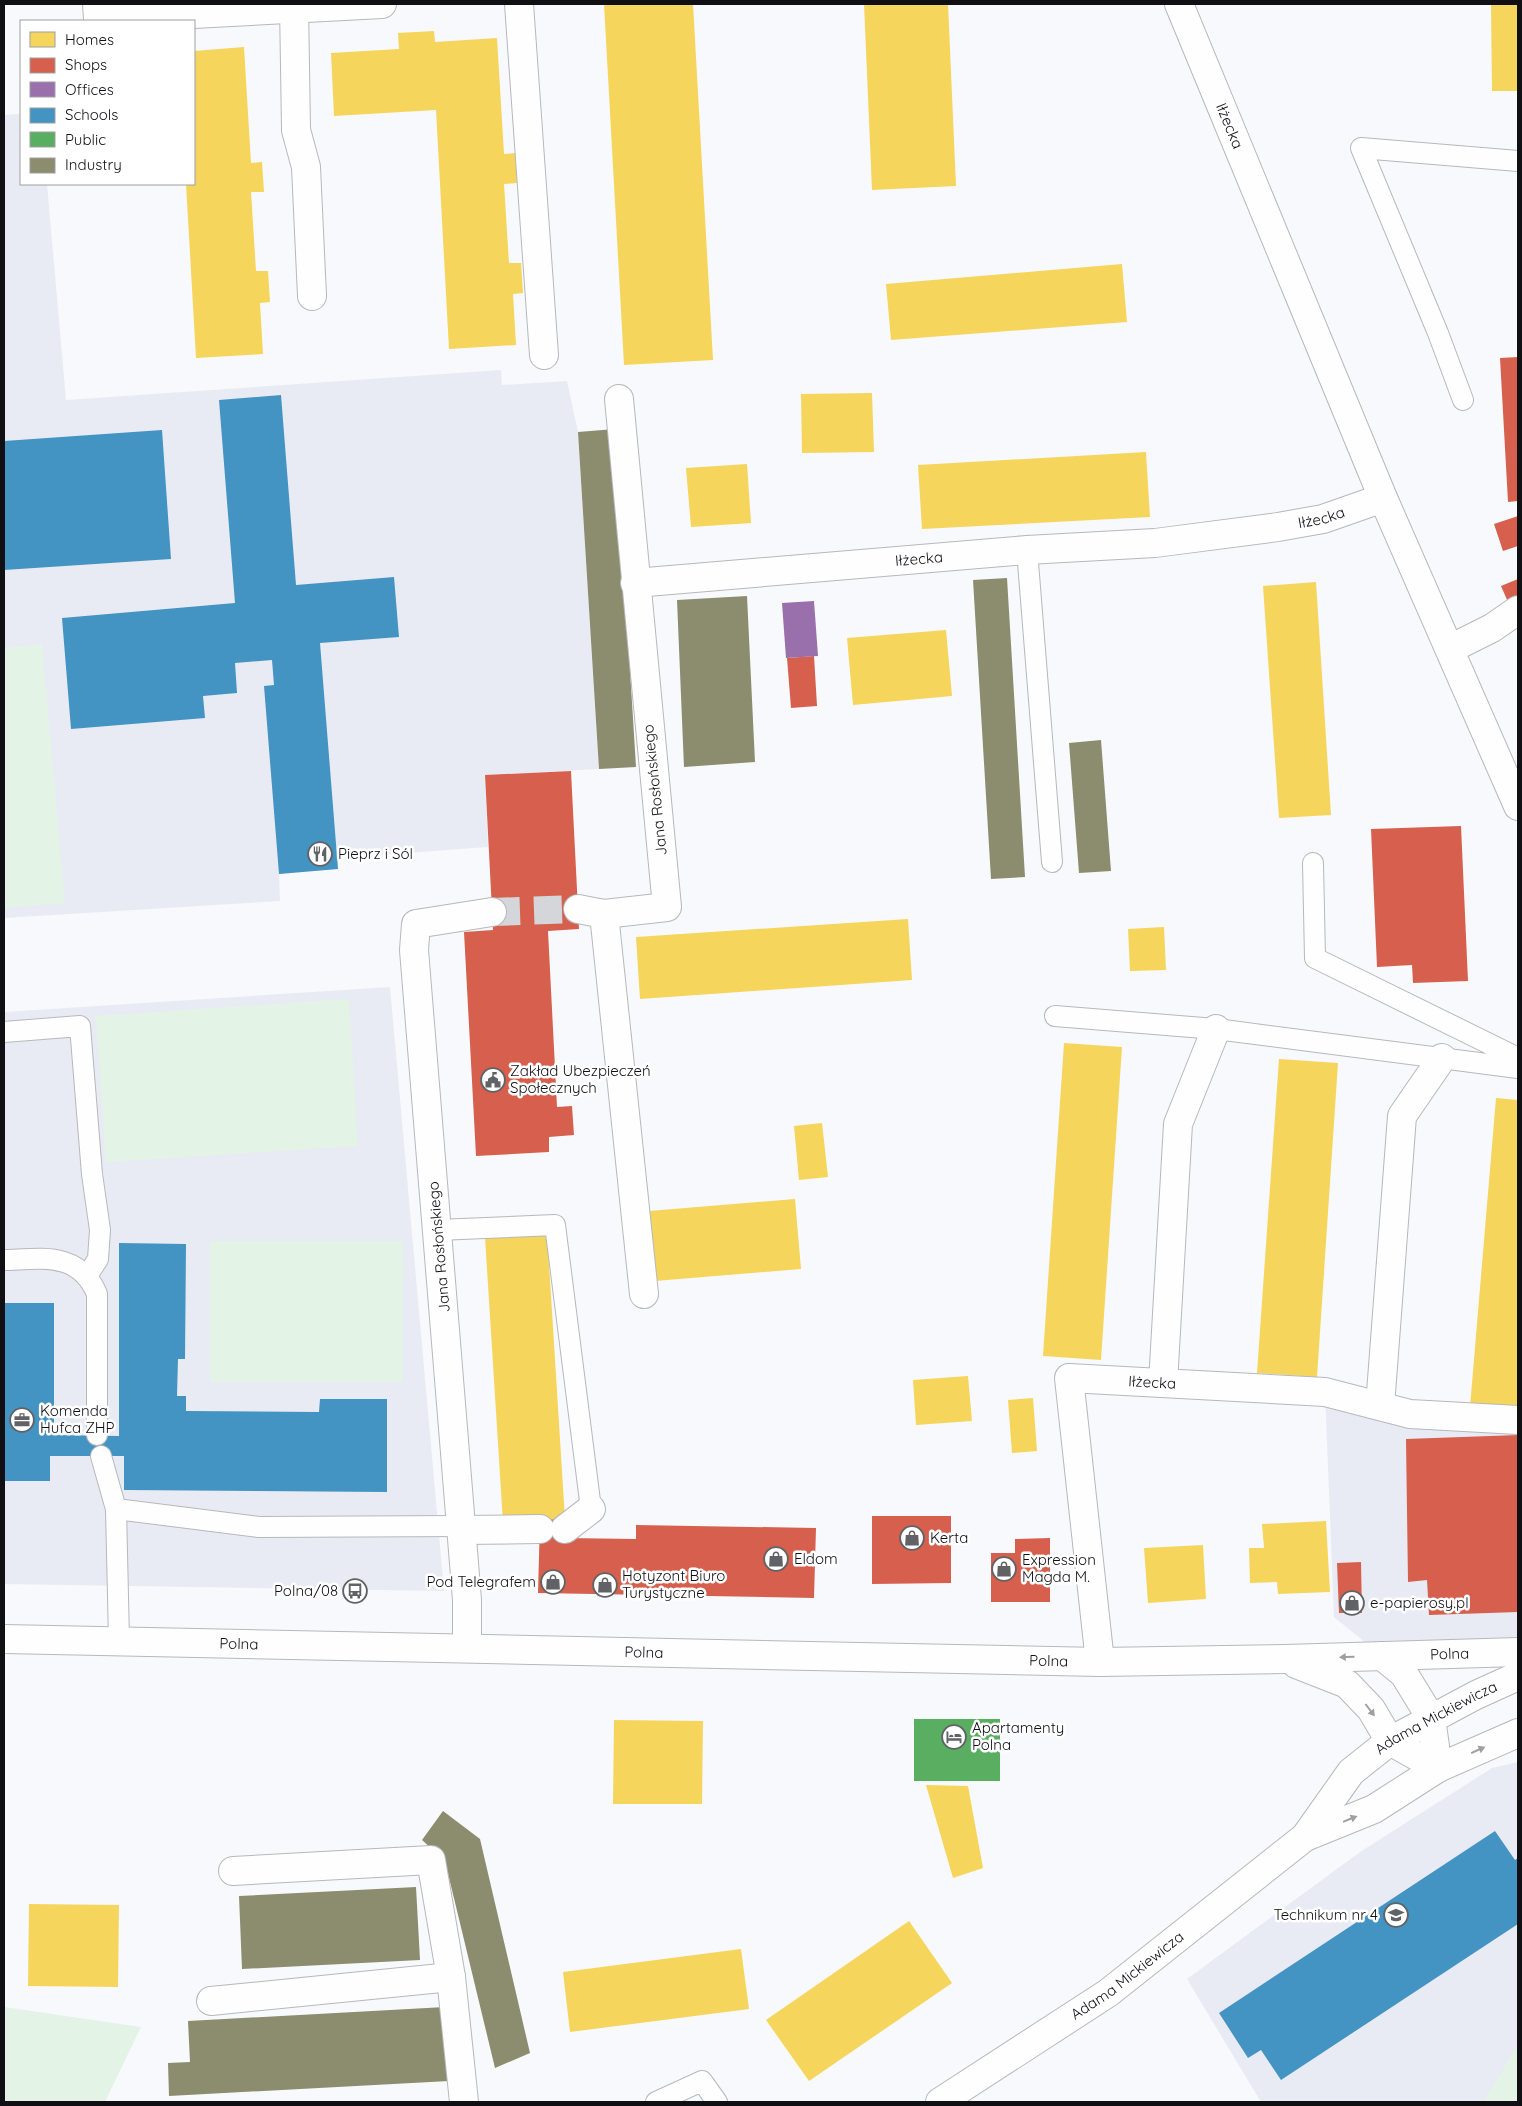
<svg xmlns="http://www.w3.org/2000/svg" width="1522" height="2106" font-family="Quicksand,sans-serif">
  <rect width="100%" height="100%" fill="#f8f9fc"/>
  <path fill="#e9ebf4" d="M21,114V184H47L66,400L501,370L502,385L567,381L578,432L599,769L485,775L488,847L338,858V869L279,874L280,901L4,918V115Z
    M390,987L444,1591L4,1584V1012Z
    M1325,1392L1518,1420V1652L1382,1656L1334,1617Z
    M1518,1762V2102H1261L1187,1979L1360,1852L1492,1768Z"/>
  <path fill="#e3f3e6" d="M42,644L65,903L4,908V648Z
    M349,999L358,1146L106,1162L96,1016Z
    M210,1241H403V1382H210Z
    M4,2007L141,2027L105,2102H4Z
    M1518,2044V2102H1484Z"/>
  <path fill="#f6d55c" d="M604,4H693L713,360L624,365Z
    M864,4H948L956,186L872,190Z
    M1491,4H1518V91H1492Z
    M434,31L435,42L497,38L504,154L515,153L517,183L504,184L509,263H521L523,293L513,294L516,345L449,349L436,110L334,116L331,53L399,49L398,33Z
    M244,47L251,163L262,162L264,192H251L256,271H268L270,302L260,303L263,354L196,358L186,184H194V51Z
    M1122,264L1127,322L891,340L886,284Z
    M872,393L874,452L802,453L801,394Z
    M1146,452L1150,517L922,529L918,465Z
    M747,464L751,523L691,527L686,468Z
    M1316,582L1331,815L1279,818L1263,586Z
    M946,630L952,696L853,705L847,638Z
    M908,919L912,980L640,999L636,937Z
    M1164,927L1166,970L1130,971L1128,929Z
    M1064,1043L1122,1047L1101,1360L1043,1356Z
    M1279,1059L1338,1063L1317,1377L1257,1373Z
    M1496,1098L1518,1100V1411L1470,1407Z
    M822,1123L828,1177L799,1180L794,1126Z
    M795,1199L801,1269L655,1281L649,1211Z
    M547,1232L565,1519L503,1523L485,1237Z
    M968,1376L972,1421L916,1425L913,1380Z
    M1033,1398L1037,1451L1012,1453L1008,1400Z
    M1326,1521L1330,1592L1278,1594L1277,1582L1250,1583L1249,1548H1264L1262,1524Z
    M1203,1545L1206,1599L1148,1603L1144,1548Z
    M614,1720L703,1721L702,1804H613Z
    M926,1785L968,1786L983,1868L953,1878Z
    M29,1904L119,1905L118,1987L28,1986Z
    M909,1921L952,1983L809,2081L766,2020Z
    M741,1949L749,2009L570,2032L563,1972Z"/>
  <path fill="#d6604d" d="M1518,357V501L1508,502L1500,358Z
    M1518,516V546L1503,551L1494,524Z
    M1518,579V597L1508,602L1501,586Z
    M814,656L817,706L791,708L787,658Z
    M571,771L579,929L548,931L557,1107L572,1106L574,1135L549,1137V1152L476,1156L464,932L493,930L485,775Z
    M1461,826L1468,981L1413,983L1412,965L1377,967L1371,829Z
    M1518,1435V1612L1429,1615L1427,1580L1408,1582L1406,1439Z
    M872,1516H951V1583L872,1584Z
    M565,1519V1538L636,1539V1525L816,1528L814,1598L538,1593L540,1520Z
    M1050,1538V1602H991V1553H1015V1539Z
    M1361,1562L1362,1613H1339L1337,1563Z"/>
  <path fill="#9970ab" d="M814,601L818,656L786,658L782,603Z"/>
  <path fill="#4393c3" d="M281,395L296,585L394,577L399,637L320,643L338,869L279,874L264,686L274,685L272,660L235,663L237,693L203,696L205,718L71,729L62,618L235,603L219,400Z
    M162,430L171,559L4,570V441Z
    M119,1243L186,1244L185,1359H178L177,1396H186V1411L319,1412L320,1399H387V1492L124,1490V1456H50V1481H4V1303H54V1435L119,1436Z
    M1495,1831L1515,1860L1518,1858V1924L1281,2080L1261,2050L1248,2058L1219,2013Z"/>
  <path fill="#5aae61" d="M914,1719H1000V1781H914Z"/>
  <path fill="#8c8c6e" d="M615,429L636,767L599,769L578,432Z
    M1007,578L1025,877L991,879L973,580Z
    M747,596L755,762L684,767L677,600Z
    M1101,740L1111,871L1079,873L1069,743Z
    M443,1811L480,1839L530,2053L495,2068L445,1861L422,1840Z
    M416,1887L420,1960L242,1969L239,1896Z
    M445,2007L449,2081L169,2096L168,2063L190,2062L188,2021Z"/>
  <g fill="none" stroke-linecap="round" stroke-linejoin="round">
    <path stroke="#d5d6d9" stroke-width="28" stroke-dasharray="28 14" stroke-linecap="butt" d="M492,912L578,909"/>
    <g stroke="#b7b8bb" stroke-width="22">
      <path id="service" d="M1463,400L1438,333L1361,148L1518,161
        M1027,550L1052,862
        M1313,863L1315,958L1518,1058
        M1055,1016L1216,1029L1518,1068
        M4,1032L80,1026L92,1174L100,1230L98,1259L87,1276
        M437,1230L555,1225L591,1509
        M4,1260C42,1259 79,1251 97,1294V1435
        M101,1456L116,1509
        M119,1640L116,1509L259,1527L461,1526
        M656,2102L702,2081L717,2102"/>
    </g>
    <g stroke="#b7b8bb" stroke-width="30">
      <g id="minor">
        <path d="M97,4L98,19L382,4"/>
        <path d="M294,4L296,130L306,167L312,296"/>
        <path d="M519,4L544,355"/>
        <path id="s1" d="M635,583L1027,550L1155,543L1278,527L1323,519L1383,498"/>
        <path d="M1450,649L1492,628L1518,610"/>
        <path d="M578,909L604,914L667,907L619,399"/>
        <path d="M604,914L644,1294"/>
        <path d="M1163,1383L1178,1124L1216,1029"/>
        <path d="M1380,1406L1402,1116L1442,1058"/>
        <path d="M565,1529L591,1509"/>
        <path d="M462,1530L540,1529"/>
        <path d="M467,1648V1600L414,950L416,924L492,912"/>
        <path id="s2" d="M1100,1662L1069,1378L1325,1392L1410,1414L1518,1420"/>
        <path d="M233,1871L431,1860L451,1977L464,2102"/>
        <path d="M211,2001L451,1977"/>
      </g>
    </g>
    <g stroke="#b7b8bb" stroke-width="30">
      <g id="tertiary">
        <path id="s3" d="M1179,4L1383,498L1518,806"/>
        <path id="s4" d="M4,1639L1100,1662L1285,1659L1518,1652"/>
        <path d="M1382,1656L1404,1674L1431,1718L1438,1768"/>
        <path d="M1296,1664L1347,1684L1371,1709L1390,1741L1438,1768"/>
        <path id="s5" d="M1305,1837L1351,1772L1390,1741L1476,1695L1518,1676"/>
        <path id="s6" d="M940,2102L1108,1993L1305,1837L1374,1809L1438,1768L1518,1733"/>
      </g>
    </g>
    <use href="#service" stroke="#fefeff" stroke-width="20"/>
    <use href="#minor" stroke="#fefeff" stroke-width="28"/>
    <use href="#tertiary" stroke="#fefeff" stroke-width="28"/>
  </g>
  <defs><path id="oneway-solid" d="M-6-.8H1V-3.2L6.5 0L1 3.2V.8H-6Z" transform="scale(1.25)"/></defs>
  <g fill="#9f9fa1">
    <use href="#oneway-solid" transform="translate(1347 1657) rotate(178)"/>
    <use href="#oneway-solid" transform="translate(1370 1710) rotate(53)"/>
    <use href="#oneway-solid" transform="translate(1478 1750) rotate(-24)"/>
    <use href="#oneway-solid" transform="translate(1350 1819) rotate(-22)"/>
  </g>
  <defs>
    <g id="restaurant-ring" transform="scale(1.25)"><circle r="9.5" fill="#fff" stroke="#616265" stroke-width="1.5"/><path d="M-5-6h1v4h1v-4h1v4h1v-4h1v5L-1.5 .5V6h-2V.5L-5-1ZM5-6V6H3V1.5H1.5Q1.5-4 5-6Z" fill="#616265"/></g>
    <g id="civic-ring" transform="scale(1.25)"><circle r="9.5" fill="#fff" stroke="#616265" stroke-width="1.5"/><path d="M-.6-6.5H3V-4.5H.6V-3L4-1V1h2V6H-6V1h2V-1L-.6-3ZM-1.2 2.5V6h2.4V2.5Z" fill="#616265"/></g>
    <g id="office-ring" transform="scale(1.25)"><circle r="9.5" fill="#fff" stroke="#616265" stroke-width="1.5"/><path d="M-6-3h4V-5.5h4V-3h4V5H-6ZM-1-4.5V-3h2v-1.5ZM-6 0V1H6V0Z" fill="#616265"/></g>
    <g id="shop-ring" transform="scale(1.25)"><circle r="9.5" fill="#fff" stroke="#616265" stroke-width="1.5"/><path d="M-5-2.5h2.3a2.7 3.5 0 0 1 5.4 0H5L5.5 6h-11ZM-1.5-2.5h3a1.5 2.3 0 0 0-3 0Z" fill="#616265"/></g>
    <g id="bus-ring" transform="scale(1.25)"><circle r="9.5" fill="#fff" stroke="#616265" stroke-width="1.5"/><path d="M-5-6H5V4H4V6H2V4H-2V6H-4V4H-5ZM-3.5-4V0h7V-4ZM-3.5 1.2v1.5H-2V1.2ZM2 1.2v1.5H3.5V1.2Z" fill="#616265"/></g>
    <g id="hotel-ring" transform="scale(1.25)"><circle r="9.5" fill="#fff" stroke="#616265" stroke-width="1.5"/><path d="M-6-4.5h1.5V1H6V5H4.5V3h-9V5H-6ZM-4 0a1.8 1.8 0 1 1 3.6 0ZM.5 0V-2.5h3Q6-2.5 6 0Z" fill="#616265"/></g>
    <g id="school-ring" transform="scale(1.25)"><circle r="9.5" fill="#fff" stroke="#616265" stroke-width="1.5"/><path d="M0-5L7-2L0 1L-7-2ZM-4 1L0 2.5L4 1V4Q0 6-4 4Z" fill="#616265"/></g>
  </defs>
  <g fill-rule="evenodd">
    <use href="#restaurant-ring" x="320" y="854"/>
    <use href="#civic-ring" x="493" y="1080"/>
    <use href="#office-ring" x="22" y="1420"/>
    <use href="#shop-ring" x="912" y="1538"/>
    <use href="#shop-ring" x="776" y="1559"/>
    <use href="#shop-ring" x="1004" y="1569"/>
    <use href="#shop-ring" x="553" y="1582"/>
    <use href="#shop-ring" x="605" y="1585"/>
    <use href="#bus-ring" x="355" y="1591"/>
    <use href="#shop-ring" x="1352" y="1603"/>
    <use href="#hotel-ring" x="954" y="1737"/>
    <use href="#school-ring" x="1396" y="1915"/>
  </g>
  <g text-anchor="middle" stroke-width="5" stroke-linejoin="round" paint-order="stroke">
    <g font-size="15" fill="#101014" stroke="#fff">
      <text dy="5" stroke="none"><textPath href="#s3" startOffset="132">Iłżecka</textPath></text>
      <text dy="5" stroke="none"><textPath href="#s1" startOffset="690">Iłżecka</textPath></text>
      <text dy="5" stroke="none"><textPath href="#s1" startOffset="285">Iłżecka</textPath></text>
      <text transform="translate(655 790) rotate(-96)" y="5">Jana Rosłońskiego</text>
      <text transform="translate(439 1247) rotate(-95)" y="5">Jana Rosłońskiego</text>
      <text dy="5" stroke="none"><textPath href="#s2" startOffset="369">Iłżecka</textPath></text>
      <text dy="5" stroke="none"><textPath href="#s4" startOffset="235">Polna</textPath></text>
      <text dy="5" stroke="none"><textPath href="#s4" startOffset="640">Polna</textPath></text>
      <text dy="5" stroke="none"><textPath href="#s4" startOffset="1446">Polna</textPath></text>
      <text dy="5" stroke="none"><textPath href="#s4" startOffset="1045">Polna</textPath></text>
      <text dy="5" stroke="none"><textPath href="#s5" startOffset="181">Adama Mickiewicza</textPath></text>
      <text dy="5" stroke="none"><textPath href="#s6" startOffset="226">Adama Mickiewicza</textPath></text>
    </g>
    <g font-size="15" fill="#101014" stroke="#fff" text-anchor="start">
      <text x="338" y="859">Pieprz i Sól</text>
      <text x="510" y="1076">Zakład Ubezpieczeń<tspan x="510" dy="17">Społecznych</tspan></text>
      <text x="40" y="1416">Komenda<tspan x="40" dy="17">Hufca ZHP</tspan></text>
      <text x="930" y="1543">Kerta</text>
      <text x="794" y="1564">Eldom</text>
      <text x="1022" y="1565">Expression<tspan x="1022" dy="17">Magda M.</tspan></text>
      <text x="622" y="1581">Hotyzont Biuro<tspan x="622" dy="17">Turystyczne</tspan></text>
      <text x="536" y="1587" text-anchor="end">Pod Telegrafem</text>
      <text x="338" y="1596" text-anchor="end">Polna/08</text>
      <text x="1370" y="1608">e-papierosy.pl</text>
      <text x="972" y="1733">Apartamenty<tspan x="972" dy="17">Polna</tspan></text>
      <text x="1378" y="1920" text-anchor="end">Technikum nr 4</text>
    </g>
  </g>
  <rect width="1522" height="2106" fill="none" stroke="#101014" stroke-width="10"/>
  <rect x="20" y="20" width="175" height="165" fill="#ffffff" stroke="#9f9fa1"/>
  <rect x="30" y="32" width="25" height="15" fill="#f6d55c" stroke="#9f9fa1"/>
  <text x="65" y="45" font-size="15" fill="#101014">Homes</text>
  <rect x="30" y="58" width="25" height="15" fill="#d6604d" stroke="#9f9fa1"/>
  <text x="65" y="70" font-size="15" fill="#101014">Shops</text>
  <rect x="30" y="82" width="25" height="15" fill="#9970ab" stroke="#9f9fa1"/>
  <text x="65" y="95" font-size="15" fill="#101014">Offices</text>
  <rect x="30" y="108" width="25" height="15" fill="#4393c3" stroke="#9f9fa1"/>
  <text x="65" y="120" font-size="15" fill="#101014">Schools</text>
  <rect x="30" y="132" width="25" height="15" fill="#5aae61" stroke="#9f9fa1"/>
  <text x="65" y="145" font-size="15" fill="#101014">Public</text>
  <rect x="30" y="158" width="25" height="15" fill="#8c8c6e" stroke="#9f9fa1"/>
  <text x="65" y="170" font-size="15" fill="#101014">Industry</text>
</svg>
